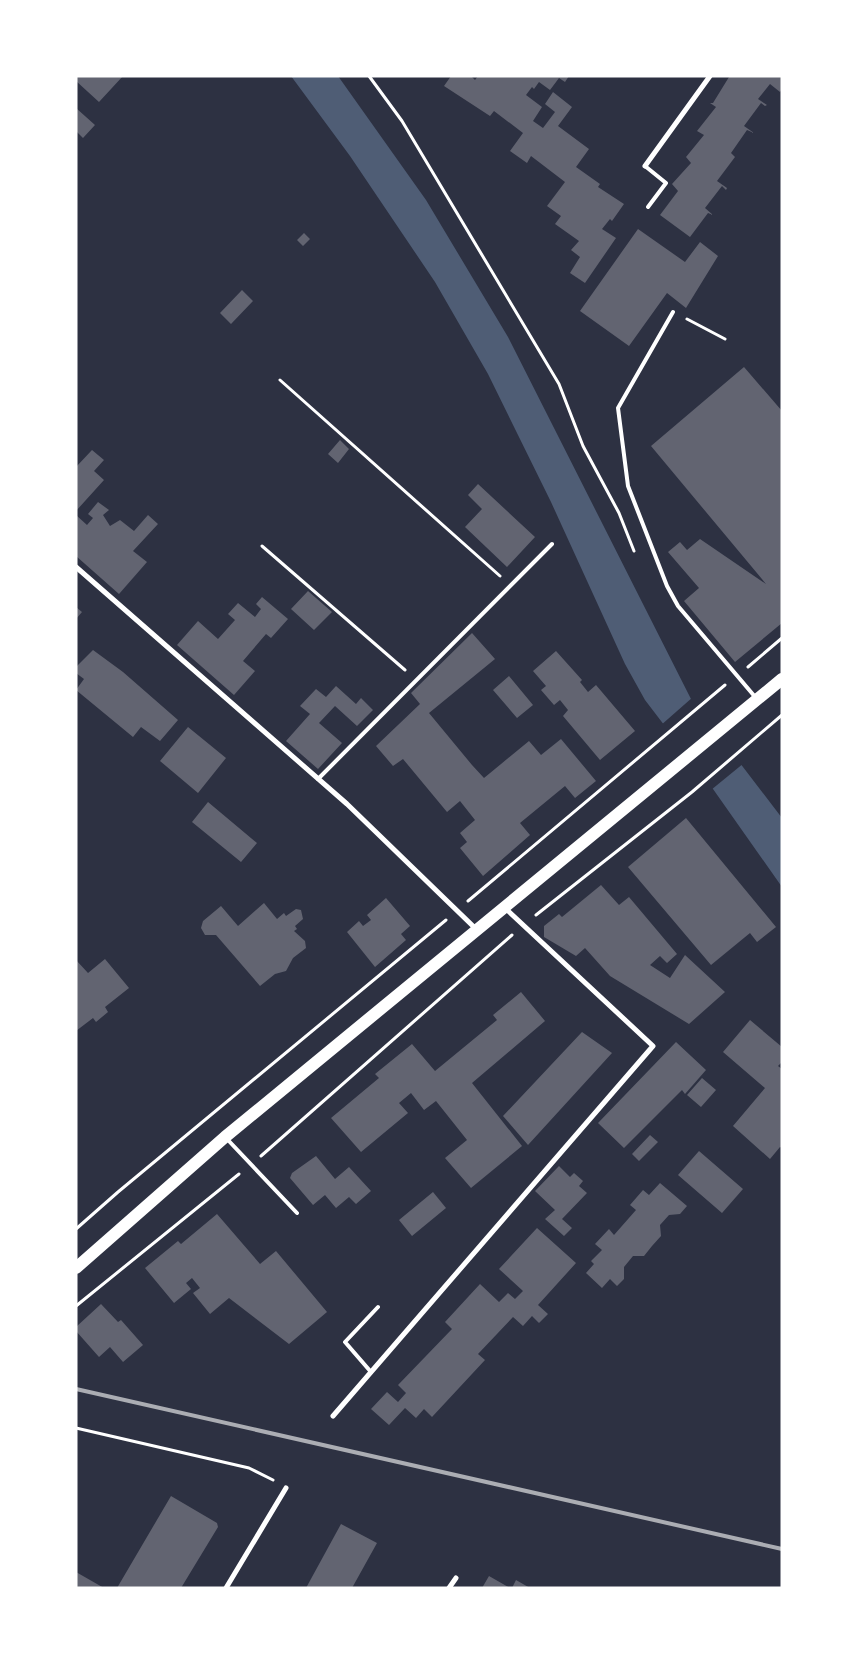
<svg xmlns="http://www.w3.org/2000/svg" width="858" height="1664" font-family="Commissioner,sans-serif">
  <rect width="100%" height="100%" fill="#2d3142"/>
  <path fill="#4f5d75" d="M291,76H338L426,200L508,337L691,699L782,818V887L713,789L645,700L625,664L551,502L488,374L435,282L350,156Z"/>
  <path fill="#2d3142" d="M693,697L744,763L711,790L660,726Z"/>
  <path fill="#626471" d="M76,76H123L99,102L76,81Z
    M451,76H471L475,80L478,76H569L565,82L559,78L550,90L539,82L534,89L532,87L526,95L542,107L533,121L543,128L555,112L545,104L553,92L572,107L558,126L589,149L576,167L600,184L598,187L624,204L612,221L610,219L602,229L616,238L585,283L570,273L580,257L571,250L579,241L555,224L561,216L547,206L565,182L531,156L527,163L510,151L523,133L494,111L490,116L444,86Z
    M732,76H782V89L780,92L770,84L758,99L767,105L765,106L761,103L744,126L754,133L747,130L731,153L735,157L717,181L727,188L726,190L722,186L705,208L713,215L708,213L690,237L660,215L678,191L672,184L691,163L686,157L704,135L697,131L716,107L710,103H713L729,77Z
    M76,108L95,125L83,138L76,131Z
    M638,229L685,262L700,242L718,256L686,308L667,293L629,346L580,311Z
    M304,233L310,239L303,246L297,240Z
    M242,290L253,301L231,324L220,313Z
    M744,367L782,411V623L735,662L684,601L699,588L668,552L680,542L687,550L700,539L766,584L651,446Z
    M340,440L349,449L338,463L328,454Z
    M92,450L104,460L94,471L104,480L76,511V467Z
    M478,484L535,537L507,567L465,527L482,509L468,495Z
    M98,502L109,510L103,515L110,526L120,520L134,531L148,515L158,524L133,551L147,562L119,594L76,556V515L87,525L93,518L88,514Z
    M308,591L332,612L314,630L291,609Z
    M262,597L288,619L271,638L266,634L243,661L255,671L234,695L177,645L198,621L218,639L235,620L228,614L238,603L255,617L261,609L256,604Z
    M76,607L82,612L76,619Z
    M472,633L495,659L429,713L472,765L484,778L529,741L541,755L561,739L596,781L575,798L565,786L520,823L530,835L483,876L460,848L467,842L460,833L475,820L460,801L447,812L403,759L393,766L376,746L420,704L411,693Z
    M93,650L123,672L178,720L160,741L141,727L133,737L76,690L84,679L76,673V667Z
    M556,651L582,680L580,682L588,692L596,685L635,731L600,760L563,716L568,710L560,700L554,705L541,690L546,686L533,671Z
    M509,676L533,705L517,718L493,690Z
    M336,686L356,704L361,698L373,710L357,726L335,706L319,723L342,743L318,769L286,741L310,714L300,706L316,689L326,697Z
    M188,727L226,758L198,793L160,761Z
    M208,802L257,843L241,862L192,822Z
    M686,818L776,927L757,942L750,933L711,965L628,867Z
    M601,885L619,905L629,897L677,954L667,963L660,956L650,965L670,978L685,955L725,992L689,1024L610,976L585,948L576,956L544,937V926L559,914L562,917Z
    M386,898L410,926L401,934L406,940L375,967L347,932L359,921L363,926L371,920L367,915Z
    M264,903L277,919L284,913L286,916L296,909L301,910L303,919L295,926L297,929L294,931L305,941L306,948L293,958L286,971L275,974L260,986L216,935H205L201,928L203,921L221,906L238,926Z
    M105,959L129,988L105,1007L108,1012L96,1022L93,1018L76,1031V960L88,973Z
    M521,992L545,1021L472,1083L522,1146L471,1188L445,1158L467,1140L436,1101L424,1110L411,1093L399,1103L408,1113L361,1152L331,1118L379,1078L375,1074L412,1044L435,1071L497,1020L493,1015Z
    M750,1020L782,1047V1062L778,1066L782,1069V1148L780,1147L770,1159L733,1126L765,1088L723,1052Z
    M582,1032L612,1053L528,1145L503,1116Z
    M676,1042L706,1070L685,1094L682,1090L624,1148L598,1123Z
    M702,1078L716,1090L701,1107L687,1095Z
    M650,1135L658,1142L639,1161L632,1154Z
    M699,1151L743,1189L722,1213L678,1175Z
    M316,1156L335,1179L349,1167L371,1191L356,1204L349,1197L336,1208L325,1195L313,1205L290,1178L292,1173Z
    M559,1166L570,1177L574,1173L583,1181L579,1186L587,1193L562,1219L572,1228L564,1236L545,1219L555,1210L535,1191Z
    M660,1183L687,1206L680,1214L669,1215L660,1225L661,1236L652,1246L644,1256H633L624,1267V1279L617,1286L610,1279L602,1288L586,1273L594,1264L591,1261L602,1250L595,1244L609,1229L614,1235L636,1210L630,1205L643,1190L649,1195Z
    M433,1192L446,1208L412,1236L399,1220Z
    M217,1214L260,1264L276,1251L327,1312L289,1344L229,1298L210,1314L193,1293L200,1288L192,1278L186,1283L191,1289L174,1303L145,1268L178,1241L181,1244Z
    M537,1228L576,1263L538,1305L548,1314L539,1323L532,1316L523,1326L513,1317L478,1354L485,1360L432,1417L424,1409L416,1418L405,1408L389,1425L371,1409L387,1392L398,1402L406,1393L398,1385L452,1329L445,1322L480,1284L499,1302L508,1293L515,1299L523,1291L499,1269Z
    M101,1304L118,1322L121,1320L143,1345L123,1362L110,1347L99,1357L76,1331V1327Z
    M171,1496L217,1523L218,1527L181,1588H117Z
    M341,1524L377,1543L352,1588H306Z
    M76,1572L104,1588H76Z
    M489,1576L510,1588H482Z
    M516,1580L530,1588H512Z"/>
  <g fill="none" stroke-linecap="round" stroke-linejoin="round">
    <path stroke="#fff" stroke-width="3" d="M369,76L402,121L559,384L583,446L619,513L634,551
      M687,319L725,339
      M280,380L500,576
      M262,546L405,670
      M748,667L782,638
      M468,901L725,685
      M536,915L692,792L782,715
      M261,1156L512,935
      M76,1229L118,1192L446,920
      M76,1306L239,1174
      M76,1428L249,1468L273,1480"/>
    <path stroke="#fff" stroke-width="4" d="M645,166L666,183L648,207
      M673,312L618,408L628,486L667,586L678,606L756,698
      M318,779L552,544
      M227,1139L297,1213
      M371,1372L345,1342L378,1307"/>
    <path stroke="#fff" stroke-width="5" d="M645,166L710,76
      M76,567L347,804L476,929
      M333,1416L653,1046L505,908
      M226,1588L286,1488
      M449,1588L456,1578"/>
    <path stroke="#fff" stroke-width="12" d="M76,1268L225,1137L782,679"/>
    <path stroke="#abadb3" stroke-width="4" d="M76,1389L782,1549"/>
  </g>
  <rect width="858" height="1664" fill="none" stroke="#ffffff" stroke-width="155"/>
</svg>
